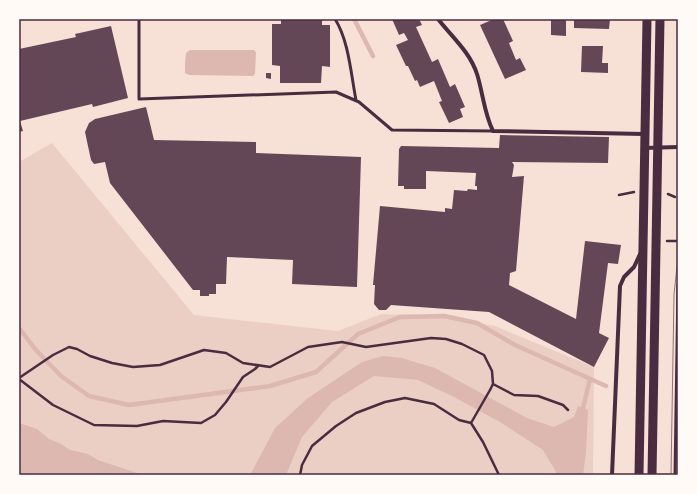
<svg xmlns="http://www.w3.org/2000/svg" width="697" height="494" font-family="Manrope,sans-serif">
  <rect width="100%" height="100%" fill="#f7e1d7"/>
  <path fill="#ebcfc5" d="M52,143L194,315L338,331L381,314L441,316L495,326L594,367L593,475H19V162Z"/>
  <path fill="#dcb8b0" d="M190,50H254L256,52L255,74L253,76L189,75L185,73V64L186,53Z
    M383,356L402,358L435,368L527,418L554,427L574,417L578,406L588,410L586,452L583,475H556V472L543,450L500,422L454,397L418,380L374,376L332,402L302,437L286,475H250L275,428L308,398L362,362Z
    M19,423L37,429L49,439L61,444L70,450L88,454L98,460L143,475H19Z"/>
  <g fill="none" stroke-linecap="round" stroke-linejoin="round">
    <path stroke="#dcb8b0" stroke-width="4.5" d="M354,19L373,56
      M19,328L35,349L61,376L89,396L129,405L270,386L316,372L358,334L400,317L444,316L477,323L515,345L606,386
      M583,408L590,379"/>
  </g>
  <path fill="#644757" d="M281,19H322V25H330V67L322,66L321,83H280V66L272,65V24H281Z
    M392,19H419L422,25L416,27L432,62L438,59L450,87L455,84L465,107L460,109L463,117L449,123L439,102L442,101L434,81L420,87L417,80L415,81L408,66H406L396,45L408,40L404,33L399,35Z
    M494,19H503L513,41L509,43L516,60L520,58L526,70L505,79L480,25Z
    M551,19L566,20V36L551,35Z
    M574,19H610L609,29L574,28Z
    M111,26L128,98L93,107L92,104L20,121L23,131L19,132V49L76,37L75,34Z
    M582,46H603L602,63H608V73L581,72Z
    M266,73H271V79L266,78Z
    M146,107L154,140L256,142V153L361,157L357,287L292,284L293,260L227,257L226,284H216V294H209V296H200V290H193L110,183L105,162L94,164L91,160L85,132L89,123L95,119Z
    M500,135L609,137L608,163L512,162L514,165L512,177L524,176L516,271L510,273L509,285L576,319L585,241L621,245L618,264L608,263L599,333L609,338L594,367L489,312L391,305L386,310H379L374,304L375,285H373L380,206L445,212V208L452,209L454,190L467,191L468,189L477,190V186H475L476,173L426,171V189H404V186H398L399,149L401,146L499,148Z"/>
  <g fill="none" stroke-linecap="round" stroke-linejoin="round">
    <path stroke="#4a2c40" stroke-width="2.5" d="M668,194L675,197
      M619,195L634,192
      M667,241H678
      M19,378L53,355L69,347L77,349L90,356L112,363L133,367L160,365L204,350L226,353L243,363L270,367L308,347L342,342L366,347L431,338L446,339L462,344L484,355L492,371L493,384L490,390L471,423L459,420L434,404L405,398L385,402L356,413L336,426L312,446L302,465L300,475
      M19,379L53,405L94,425L137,426L163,421L201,423L215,415L226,402L243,377L255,369L258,366
      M493,384L514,395L538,396L563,405L568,410
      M471,423L483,442L499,475"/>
    <path stroke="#4a2c40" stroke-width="3" d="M139,19V99L336,92L359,102L392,130L493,131
      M335,19C349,41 351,75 356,100
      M675,475L678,285"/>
    <path stroke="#4a2c40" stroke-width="4" d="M438,19C452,37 470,52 477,74C483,93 484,113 493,131L644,134
      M644,148L678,147
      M612,475L620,286L624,277L634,267L641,252"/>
    <path stroke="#4a2c40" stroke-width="9" d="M639,475L647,19
      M652,475L660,19"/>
    <path stroke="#8f747c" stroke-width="1" d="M671,475L674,294L678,258"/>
  </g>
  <rect width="697" height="494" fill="none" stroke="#fffaf5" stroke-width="40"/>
  <rect x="20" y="20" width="657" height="454" fill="none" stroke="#4a2c40" stroke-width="1.5"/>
</svg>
